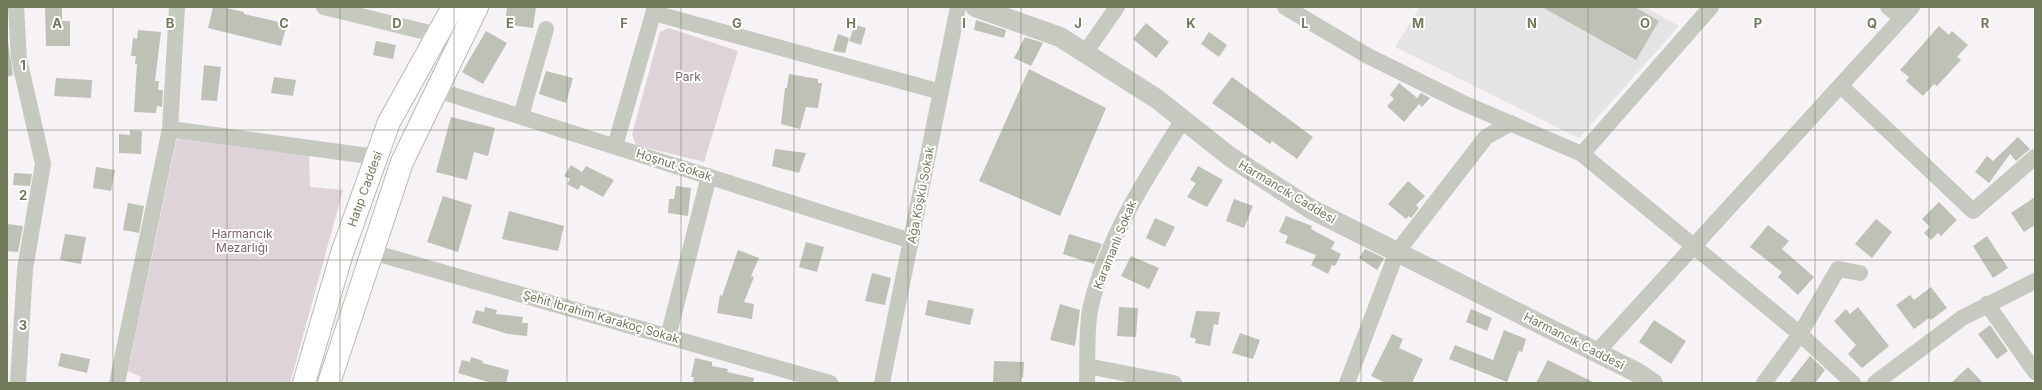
<svg xmlns="http://www.w3.org/2000/svg" width="2042" height="390" font-family="Inter,sans-serif">
  <rect width="100%" height="100%" fill="#f6f2f6"/>
  <path fill="#e5e4e4" d="M1420,7H1645L1679,26L1579,138L1395,47Z"/>
  <path fill="#ded3d9" d="M669,28L738,51L704,162L636,145L632,134L660,32Z
    M177,137L309,154L310,187L343,190L290,383H139L141,377L128,371Z"/>
  <path fill="#bec1b6" d="M45,7H62V21H70V46H46Z
    M213,7H222L244,12V14L287,24L281,46L208,28Z
    M507,7H536L533,28L505,24Z
    M1542,7H1635L1659,21L1636,60Z
    M976,20L1006,30L1004,38L974,30Z
    M1146,23L1169,42L1156,58L1133,39Z
    M855,25L866,28L861,45L849,41Z
    M1939,26L1949,35L1952,31L1968,45L1957,57L1961,60L1937,86L1934,84L1923,96L1906,81L1909,77L1900,70Z
    M138,30L161,32L155,81H159L158,90H163L162,107L157,106L156,113L134,112L137,64H135L136,56H131L133,38L137,39Z
    M486,31L507,43L483,84L462,72Z
    M1209,32L1227,45L1219,57L1201,44Z
    M838,34L849,38L845,53L833,51Z
    M7,36L13,75L7,77Z
    M1025,37L1043,43L1031,66L1014,58Z
    M376,41L396,45L393,59L373,55Z
    M204,65L221,67L217,101L201,100Z
    M1029,69L1106,108L1060,216L979,181Z
    M546,71L573,78L566,103L539,94Z
    M789,74L818,79V83H822L818,108L806,107L800,129L781,124L785,88H787Z
    M274,77L296,80L293,96L271,93Z
    M1232,77L1313,137L1297,159L1272,141L1270,144L1212,103Z
    M56,78L92,80L91,98L54,96Z
    M1399,83L1417,98L1421,93L1430,98L1422,107L1419,104L1404,122L1387,106L1394,99L1390,95Z
    M451,117L495,128L488,156L474,152L467,180L436,172Z
    M130,130L142,131L141,154L119,153V134L130,135Z
    M2018,137L2030,149L2016,161L2010,154L1989,183L1975,172L1987,156L1993,161Z
    M775,149L806,153L799,173L772,166Z
    M571,165L582,172L586,166L614,180L603,197L581,185L578,190L567,184L570,179L564,176Z
    M1198,166L1223,180L1207,207L1187,197L1196,183L1190,180Z
    M96,167L115,170L111,191L93,188Z
    M14,173L32,174L30,186L13,185Z
    M1408,181L1425,196L1416,205L1419,208L1411,218L1409,216L1406,219L1388,204Z
    M676,186L691,188L688,216L668,213L669,199H674Z
    M443,196L472,205L458,252L427,242Z
    M2035,197V225L2024,232L2011,213Z
    M1234,199L1253,206L1244,228L1226,221Z
    M1939,202L1957,220L1941,236L1938,233L1931,240L1924,233L1930,227L1922,219Z
    M128,203L144,206L139,233L123,230Z
    M509,211L564,226L558,251L502,239Z
    M1286,216L1312,226L1311,229L1335,242L1331,249L1341,254L1335,266L1332,265L1328,274L1311,265L1316,255L1285,243L1288,236L1279,232Z
    M1155,218L1175,227L1165,247L1146,238Z
    M1876,219L1892,232L1872,258L1855,244Z
    M7,224L23,226L18,252L7,251Z
    M1768,225L1789,241L1782,249L1814,277L1798,295L1778,277L1782,272L1750,247Z
    M65,234L86,237L81,264L60,260Z
    M1069,234L1102,244L1094,264L1063,254Z
    M1987,236L2008,268L1993,278L1973,246Z
    M806,242L824,247L817,272L799,267Z
    M1365,249L1384,258L1377,270L1359,258Z
    M738,250L759,258L751,276L754,277L744,302L754,304L752,319L717,313L720,295L722,296Z
    M1131,256L1159,268L1149,289L1121,276Z
    M872,273L891,278L885,305L865,301Z
    M1931,287L1947,308L1931,320L1929,318L1914,329L1896,305L1910,295L1914,300Z
    M928,300L974,309L970,325L925,315Z
    M1060,304L1080,310L1075,346L1050,340Z
    M485,307L497,310L496,314L523,317L522,323H528L527,336L508,334L472,323L476,310L484,312Z
    M1119,307L1138,308L1136,337L1117,336Z
    M1858,307L1889,346L1862,368L1848,354L1856,345L1834,321L1846,309L1850,314Z
    M1471,309L1492,318L1487,331L1466,322Z
    M1196,311L1220,312L1218,325L1214,324L1210,346L1195,343L1196,339L1190,337Z
    M1654,320L1686,341L1671,364L1639,342Z
    M1990,325L2008,351L1997,359L1978,334Z
    M1504,330L1526,339L1522,352L1519,351L1507,382L1449,359L1455,345L1493,360Z
    M1240,333L1260,340L1253,359L1232,353Z
    M1392,334L1403,339L1399,348L1423,359L1412,383H1386L1371,376Z
    M61,353L90,359L87,373L58,366Z
    M1810,356L1825,370L1815,383H1789Z
    M471,357L483,361L482,363L509,370L506,383H492L458,373L462,360L470,362Z
    M695,358L712,362V366L728,369L727,372L754,378L753,383H693L694,377H691Z
    M1548,360L1595,383H1536Z
    M994,361L1024,362L1023,378L1021,377V383H993Z
    M1968,367L1983,383H1951Z"/>
  <g fill="none" stroke-linecap="round" stroke-linejoin="round">
    <g stroke="#b9bcb0" stroke-width="24">
      <path id="secondary" d="M304,383L342,253L389,122L453,7
        M329,383L402,162L477,7"/>
    </g>
    <path stroke="#c6c9c0" stroke-width="16" d="M16,7L19,59L43,164L25,269L18,383
      M324,7L438,35
      M1285,7L1368,56L1463,103L1582,154L1800,334L1853,383
      M1888,7L1902,18
      M654,13L941,92
      M1085,53L1117,7
      M1841,86L1973,211L2035,157
      M437,90L911,241
      M521,116L546,29
      M170,129L376,157
      M615,146L655,7
      M1582,154L1711,7
      M372,252L830,383
      M1987,304L2035,372
      M668,337L709,176
      M1597,352L1912,7
      M1087,366L1174,383
      M117,383L170,129L177,7
      M882,383L958,7
      M1087,383C1088,361 1086,331 1090,310C1105,241 1145,179 1183,120
      M1347,383L1397,252L1486,137L1511,123
      M1764,383L1800,334L1838,269L1860,273
      M1875,383L1962,318L2035,281"/>
    <path stroke="#c6c9c0" stroke-width="20" d="M975,7L1060,37L1157,99L1229,156L1311,209L1638,373L1653,383"/>
    <use href="#secondary" stroke="#fff" stroke-width="22"/>
  </g>
  <path fill="none" stroke="#717a5b" stroke-width="1" stroke-opacity="0.55" d="M113,7V383M227,7V383M340,7V383M454,7V383M567,7V383M681,7V383M794,7V383M908,7V383M1021,7V383M1134,7V383M1248,7V383M1361,7V383M1475,7V383M1588,7V383M1702,7V383M1815,7V383M1929,7V383M7,130H2035M7,260H2035"/>
  <g text-anchor="middle" stroke-width="4" stroke-linejoin="round" paint-order="stroke">
    <g font-size="12" fill="#7c626c" stroke="#fff">
      <text x="688" y="81">Park</text>
      <text x="242" y="238">Harmancık<tspan x="242" dy="14">Mezarlığı</tspan></text>
    </g>
    <g font-size="12" fill="#717a5b" stroke="#fff">
      <text transform="translate(674 165) rotate(18)" y="4">Hoşnut Sokak</text>
      <text transform="translate(365 189) rotate(-70)" y="4">Hatıp Caddesi</text>
      <text transform="translate(1287 192) rotate(31)" y="4">Harmancık Caddesi</text>
      <text transform="translate(921 195) rotate(-79)" y="4">Ağa Köşkü Sokak</text>
      <text transform="translate(1115 245) rotate(-68)" y="4">Karamanlı Sokak</text>
      <text transform="translate(601 317) rotate(16)" y="4">Şehit İbrahim Karakoç Sokak</text>
      <text transform="translate(1574 341) rotate(27)" y="4">Harmancık Caddesi</text>
    </g>
  </g>
  <g font-size="13" text-anchor="middle" font-weight="bold" fill="#717a5b" stroke="#fff" stroke-width="4" stroke-linejoin="round" paint-order="stroke">
    <text x="57" y="28">A</text>
    <text x="170" y="28">B</text>
    <text x="284" y="28">C</text>
    <text x="397" y="28">D</text>
    <text x="510" y="28">E</text>
    <text x="624" y="28">F</text>
    <text x="737" y="28">G</text>
    <text x="851" y="28">H</text>
    <text x="964" y="28">I</text>
    <text x="1078" y="28">J</text>
    <text x="1191" y="28">K</text>
    <text x="1305" y="28">L</text>
    <text x="1418" y="28">M</text>
    <text x="1532" y="28">N</text>
    <text x="1645" y="28">O</text>
    <text x="1758" y="28">P</text>
    <text x="1872" y="28">Q</text>
    <text x="1985" y="28">R</text>
    <text x="23" y="70">1</text>
    <text x="23" y="200">2</text>
    <text x="23" y="330">3</text>
  </g>
  <rect width="2042" height="390" fill="none" stroke="#717a5b" stroke-width="16"/>
</svg>
